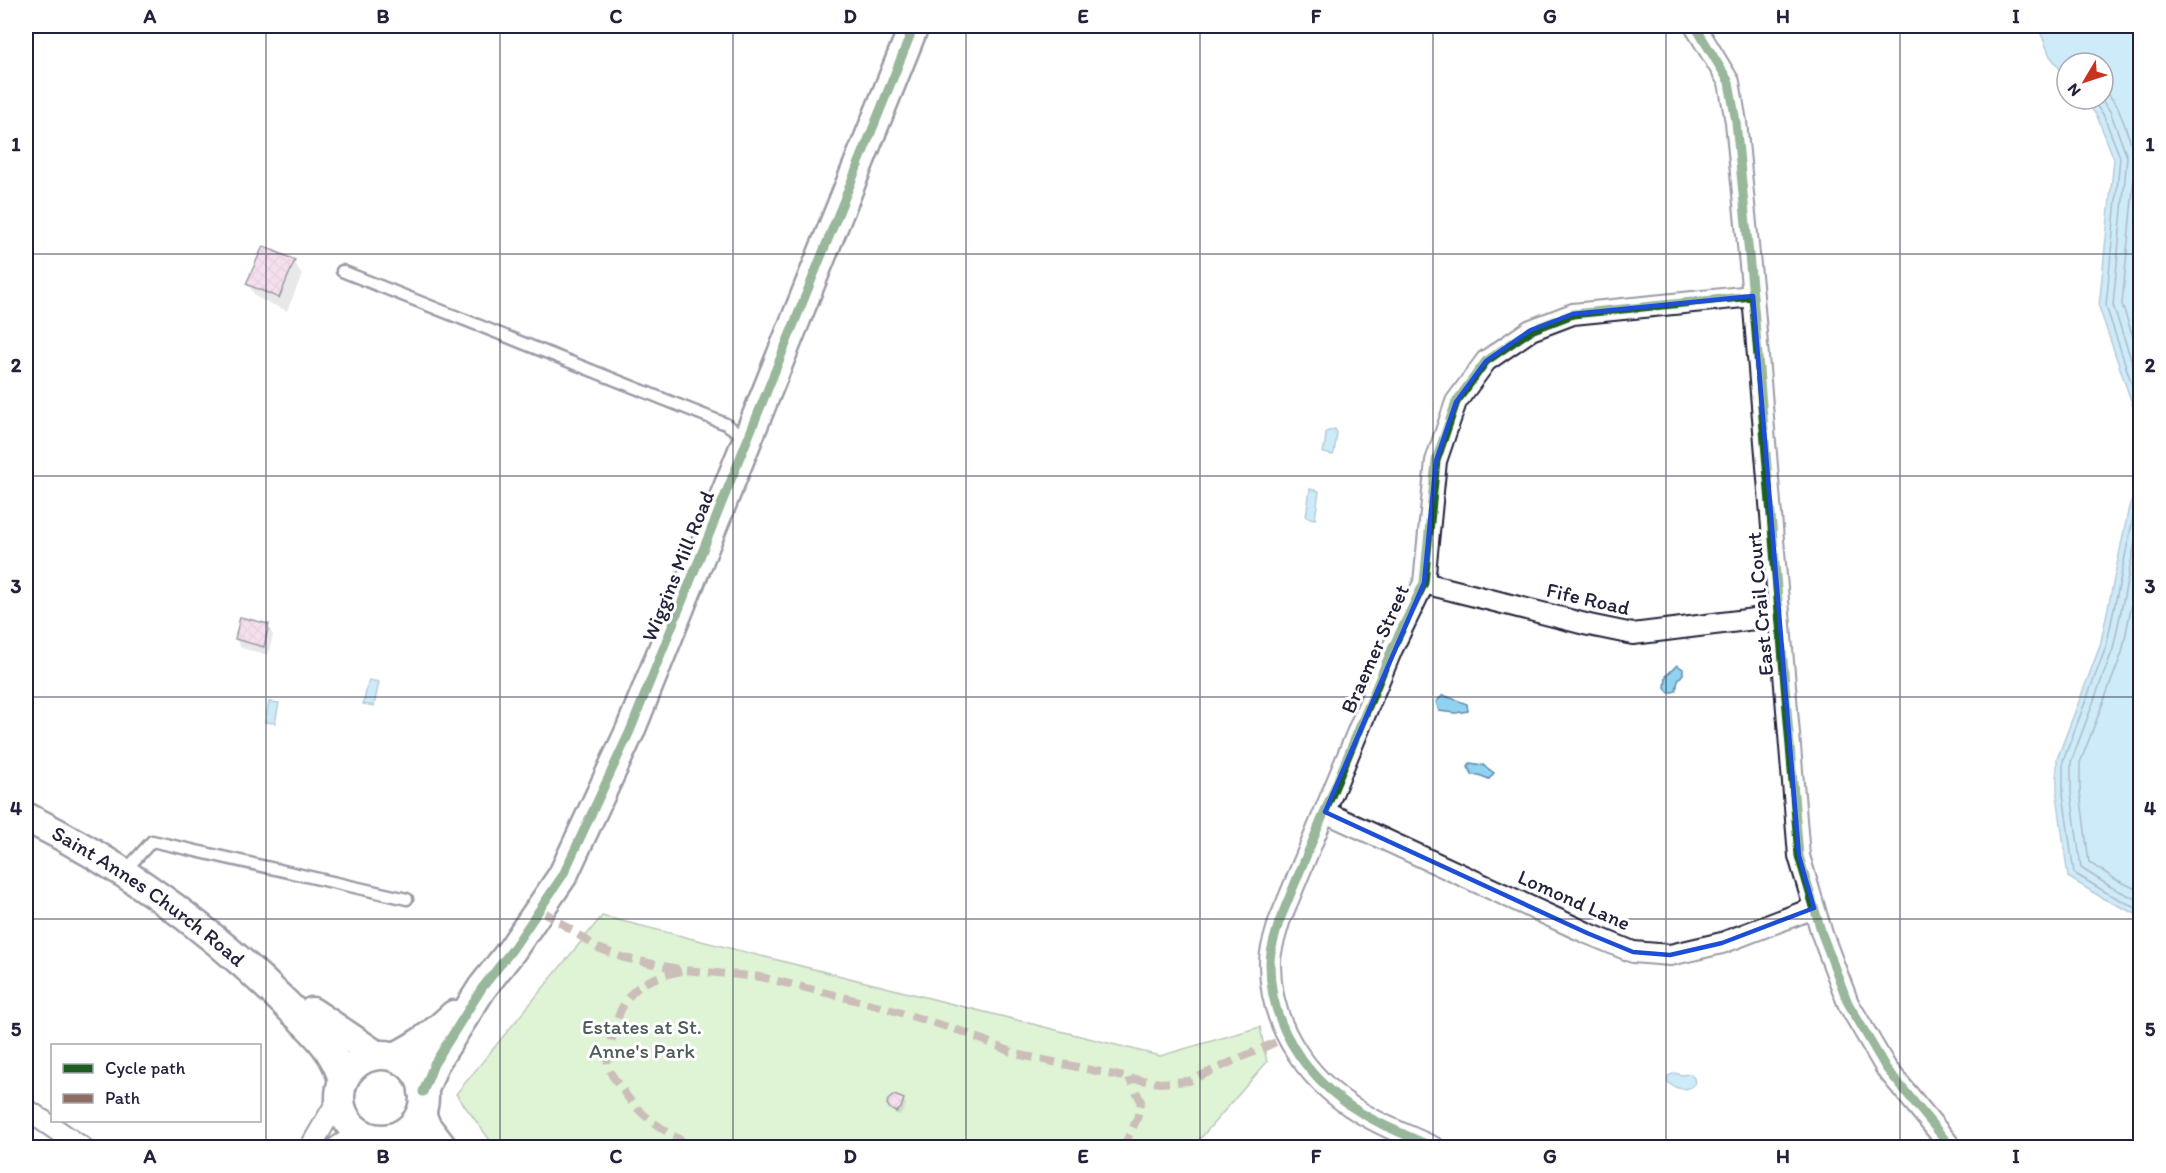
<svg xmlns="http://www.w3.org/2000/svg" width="2166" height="1173" font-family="Itim,sans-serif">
  <defs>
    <pattern id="building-cross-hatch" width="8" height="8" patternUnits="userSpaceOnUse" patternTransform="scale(1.5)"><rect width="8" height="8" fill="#eab8d8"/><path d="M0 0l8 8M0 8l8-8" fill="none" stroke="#c89eba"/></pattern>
  </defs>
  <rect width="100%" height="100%" fill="#fff"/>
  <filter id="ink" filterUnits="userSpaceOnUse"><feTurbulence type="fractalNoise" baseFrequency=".0167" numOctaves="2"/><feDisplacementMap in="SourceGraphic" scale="12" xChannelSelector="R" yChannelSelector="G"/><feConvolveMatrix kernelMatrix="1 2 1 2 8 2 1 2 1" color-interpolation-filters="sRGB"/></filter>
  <g filter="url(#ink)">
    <path fill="#b8e4a2" stroke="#6d836e" stroke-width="1.5" d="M602,916L1160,1056L1260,1027L1267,1062L1192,1148L495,1147L456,1094Z"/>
    <path fill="#90d2f1" stroke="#648ca8" stroke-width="1.5" d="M2038,26H2140V450L2138,421L2099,307L2114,159L2097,116L2084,99H2103V63H2067V78L2050,56Z
      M1335,429L1337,433L1334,453L1333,455L1323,453C1325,446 1326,439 1326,432Z
      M2140,477V916L2104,899L2068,877L2057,794V759L2100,646L2129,507Z
      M1310,489L1319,491L1315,519L1306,517Z
      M1677,665L1683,669V674L1678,680L1676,691L1669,693L1665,688L1666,676Z
      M369,680L379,682L374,706L363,704Z
      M1443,695L1467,704L1468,711L1455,713L1439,711L1436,702Z
      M269,702L279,703L275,723L265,722Z
      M1470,763L1483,765L1494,773L1489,779L1479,775H1472L1468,767Z
      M1675,1073L1681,1075L1690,1074L1694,1078L1695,1084C1687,1092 1674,1089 1668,1082V1076Z"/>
    <path fill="#0003" d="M294,261L302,275L287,311L256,297L248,284Z
      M268,626L273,635L268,655L241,648L236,639Z
      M903,1100L906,1104L903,1112L899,1115L894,1113L888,1104Z"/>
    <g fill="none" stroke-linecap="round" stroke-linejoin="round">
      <path stroke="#4e6884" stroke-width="1.5" d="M2103,87L2118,107L2136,157L2122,304L2140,358
        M2091,99L2103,114L2120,157L2106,306L2140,409
        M2101,99L2110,111L2127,157L2113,305L2140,386
        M2140,494L2135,509L2106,647L2063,761V794L2074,873L2107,893L2140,910
        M2140,519L2113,649L2071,762V793L2081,868L2111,887L2140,901
        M2140,563L2122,653L2080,763V792L2089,862L2115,879L2140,891"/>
    </g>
    <path fill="url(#building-cross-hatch)" stroke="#22223b" stroke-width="1.5" d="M263,246L295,260L279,298L246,284Z
      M240,617L269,624L264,647L235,639Z
      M894,1095L904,1099L901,1108L896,1112L890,1109L887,1104L888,1100Z"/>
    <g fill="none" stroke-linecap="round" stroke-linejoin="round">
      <g stroke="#22223b" stroke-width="15">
        <path id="lane" d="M342,271L726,424L747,439
          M124,872L152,841L407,899"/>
      </g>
      <g stroke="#22223b" stroke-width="24">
        <path id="street" d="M1695,26L1729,82L1736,122L1753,296L1799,856L1822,934L1848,1003L1886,1068L1952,1148
          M1424,583L1589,625L1633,634L1779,616
          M1325,812L1587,933L1633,952L1670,955L1722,943L1814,908
          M26,1109L83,1148
          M310,1148L339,1098
          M336,1148L351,1138L364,1136
          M1435,1148C1414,1138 1392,1130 1372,1119C1313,1088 1269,1031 1270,962C1270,949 1276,934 1279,922L1392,649L1424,583L1436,461L1456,402L1486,361L1531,330L1573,314L1753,296"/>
      </g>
      <g stroke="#22223b" stroke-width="33">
        <g id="secondary">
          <path id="s1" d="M26,817C122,865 211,929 287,1005C311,1029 334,1047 343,1080"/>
          <path d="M312,1012L376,1055"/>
          <circle cx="382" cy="1097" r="42"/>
          <path d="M395,1057C419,1045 435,1033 454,1015"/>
          <path d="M423,1092L434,1064L482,988L512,950L563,875L630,731L914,26"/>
          <path d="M421,1113L426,1126L443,1148"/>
        </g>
      </g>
      <use href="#lane" stroke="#fff" stroke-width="10"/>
      <use href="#street" stroke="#fff" stroke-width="20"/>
      <use href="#secondary" stroke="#fff" stroke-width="28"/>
      <path stroke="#8d6e63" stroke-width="8" stroke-dasharray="15 8" stroke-linecap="butt" d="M540,909L598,948L624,958L684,970L761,977L875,1005L964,1032L1016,1054L1129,1078L1160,1083L1189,1081L1287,1037
        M681,971C636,980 622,994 612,1039C609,1050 605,1060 610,1071C612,1076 616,1081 620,1086C641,1119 662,1128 693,1148
        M1123,1148L1137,1119L1141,1101L1129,1078"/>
      <g stroke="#fff" stroke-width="13">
        <path id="cycleway" d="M1695,26L1729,82L1736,122L1753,296L1799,856L1822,934L1848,1003L1886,1068L1952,1148
          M423,1092L434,1064L482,988L512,950L563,875L630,731L914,26
          M1435,1148C1414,1138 1392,1130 1372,1119C1313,1088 1269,1031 1270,962C1270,949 1276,934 1279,922L1392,649L1424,583L1436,461L1456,402L1486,361L1531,330L1573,314L1753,296"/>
      </g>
      <use href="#cycleway" stroke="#1b5e20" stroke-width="9"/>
    </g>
  </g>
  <path d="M0 0H2166V1173H0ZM1753,296L1799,856L1814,908L1722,943L1670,955L1633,952L1587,933L1325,812L1424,583L1436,461L1456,402L1486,361L1531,330L1573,314Z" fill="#fff" fill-opacity=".55" fill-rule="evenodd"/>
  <path fill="none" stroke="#1d4ed8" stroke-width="4.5" stroke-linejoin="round" d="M1753,296L1799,856L1814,908L1722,943L1670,955L1633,952L1587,933L1325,812L1424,583L1436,461L1456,402L1486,361L1531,330L1573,314Z"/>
  <path fill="none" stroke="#22223b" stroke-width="1.5" stroke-opacity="0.55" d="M266,26V1148M500,26V1148M733,26V1148M966,26V1148M1200,26V1148M1433,26V1148M1666,26V1148M1900,26V1148M26,254H2140M26,476H2140M26,697H2140M26,919H2140"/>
  <g text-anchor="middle" stroke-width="6" stroke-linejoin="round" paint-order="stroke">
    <g font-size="21" fill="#22223b" stroke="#fff">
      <text transform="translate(678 566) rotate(-68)" y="7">Wiggins Mill Road</text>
      <text transform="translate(1588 599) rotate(13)" y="7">Fife Road</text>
      <text transform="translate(1760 604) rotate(-95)" y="7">East Crail Court</text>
      <text transform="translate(1375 649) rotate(-66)" y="7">Braemer Street</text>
      <text dy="7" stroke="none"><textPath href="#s1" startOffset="146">Saint Annes Church Road</textPath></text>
      <text transform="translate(1574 900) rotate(24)" y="7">Lomond Lane</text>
    </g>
    <g font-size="21" fill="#4f5c5a" stroke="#fff">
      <text x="642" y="1034">Estates at St.<tspan x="642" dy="24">Anne's Park</tspan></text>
    </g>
  </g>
  <rect width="2166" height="1173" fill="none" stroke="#fff" stroke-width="66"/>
  <rect x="51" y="1044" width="210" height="78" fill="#ffffff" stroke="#a7a7b1" stroke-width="1.5"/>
  <rect x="63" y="1064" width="30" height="9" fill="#1b5e20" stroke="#a7a7b1" stroke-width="1.5"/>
  <text x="105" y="1074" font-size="18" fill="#22223b">Cycle path</text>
  <rect x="63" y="1094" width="30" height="9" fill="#8d6e63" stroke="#a7a7b1" stroke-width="1.5"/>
  <text x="105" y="1104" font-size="18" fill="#22223b">Path</text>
  <g transform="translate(2085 81) rotate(231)"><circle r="28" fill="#ffffff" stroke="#a7a7b1" stroke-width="1.5"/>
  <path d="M0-4.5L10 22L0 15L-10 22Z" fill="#c8321e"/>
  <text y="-9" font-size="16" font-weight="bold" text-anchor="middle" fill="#22223b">N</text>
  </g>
  <rect x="33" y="33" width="2100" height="1107" fill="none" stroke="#22223b" stroke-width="2"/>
  <g font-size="20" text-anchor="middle" font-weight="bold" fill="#22223b">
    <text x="150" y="23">A</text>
    <text x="383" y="23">B</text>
    <text x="616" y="23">C</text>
    <text x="850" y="23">D</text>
    <text x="1083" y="23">E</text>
    <text x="1316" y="23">F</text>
    <text x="1550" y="23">G</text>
    <text x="1783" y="23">H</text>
    <text x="2016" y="23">I</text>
    <text x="16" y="151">1</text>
    <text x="2150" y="151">1</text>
    <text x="16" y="372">2</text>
    <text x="2150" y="372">2</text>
    <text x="16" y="593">3</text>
    <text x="2150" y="593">3</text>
    <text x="16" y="815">4</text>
    <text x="2150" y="815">4</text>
    <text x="16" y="1036">5</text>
    <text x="2150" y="1036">5</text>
    <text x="150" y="1163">A</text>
    <text x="383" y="1163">B</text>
    <text x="616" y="1163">C</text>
    <text x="850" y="1163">D</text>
    <text x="1083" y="1163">E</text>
    <text x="1316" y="1163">F</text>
    <text x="1550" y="1163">G</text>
    <text x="1783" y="1163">H</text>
    <text x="2016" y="1163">I</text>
  </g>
</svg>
